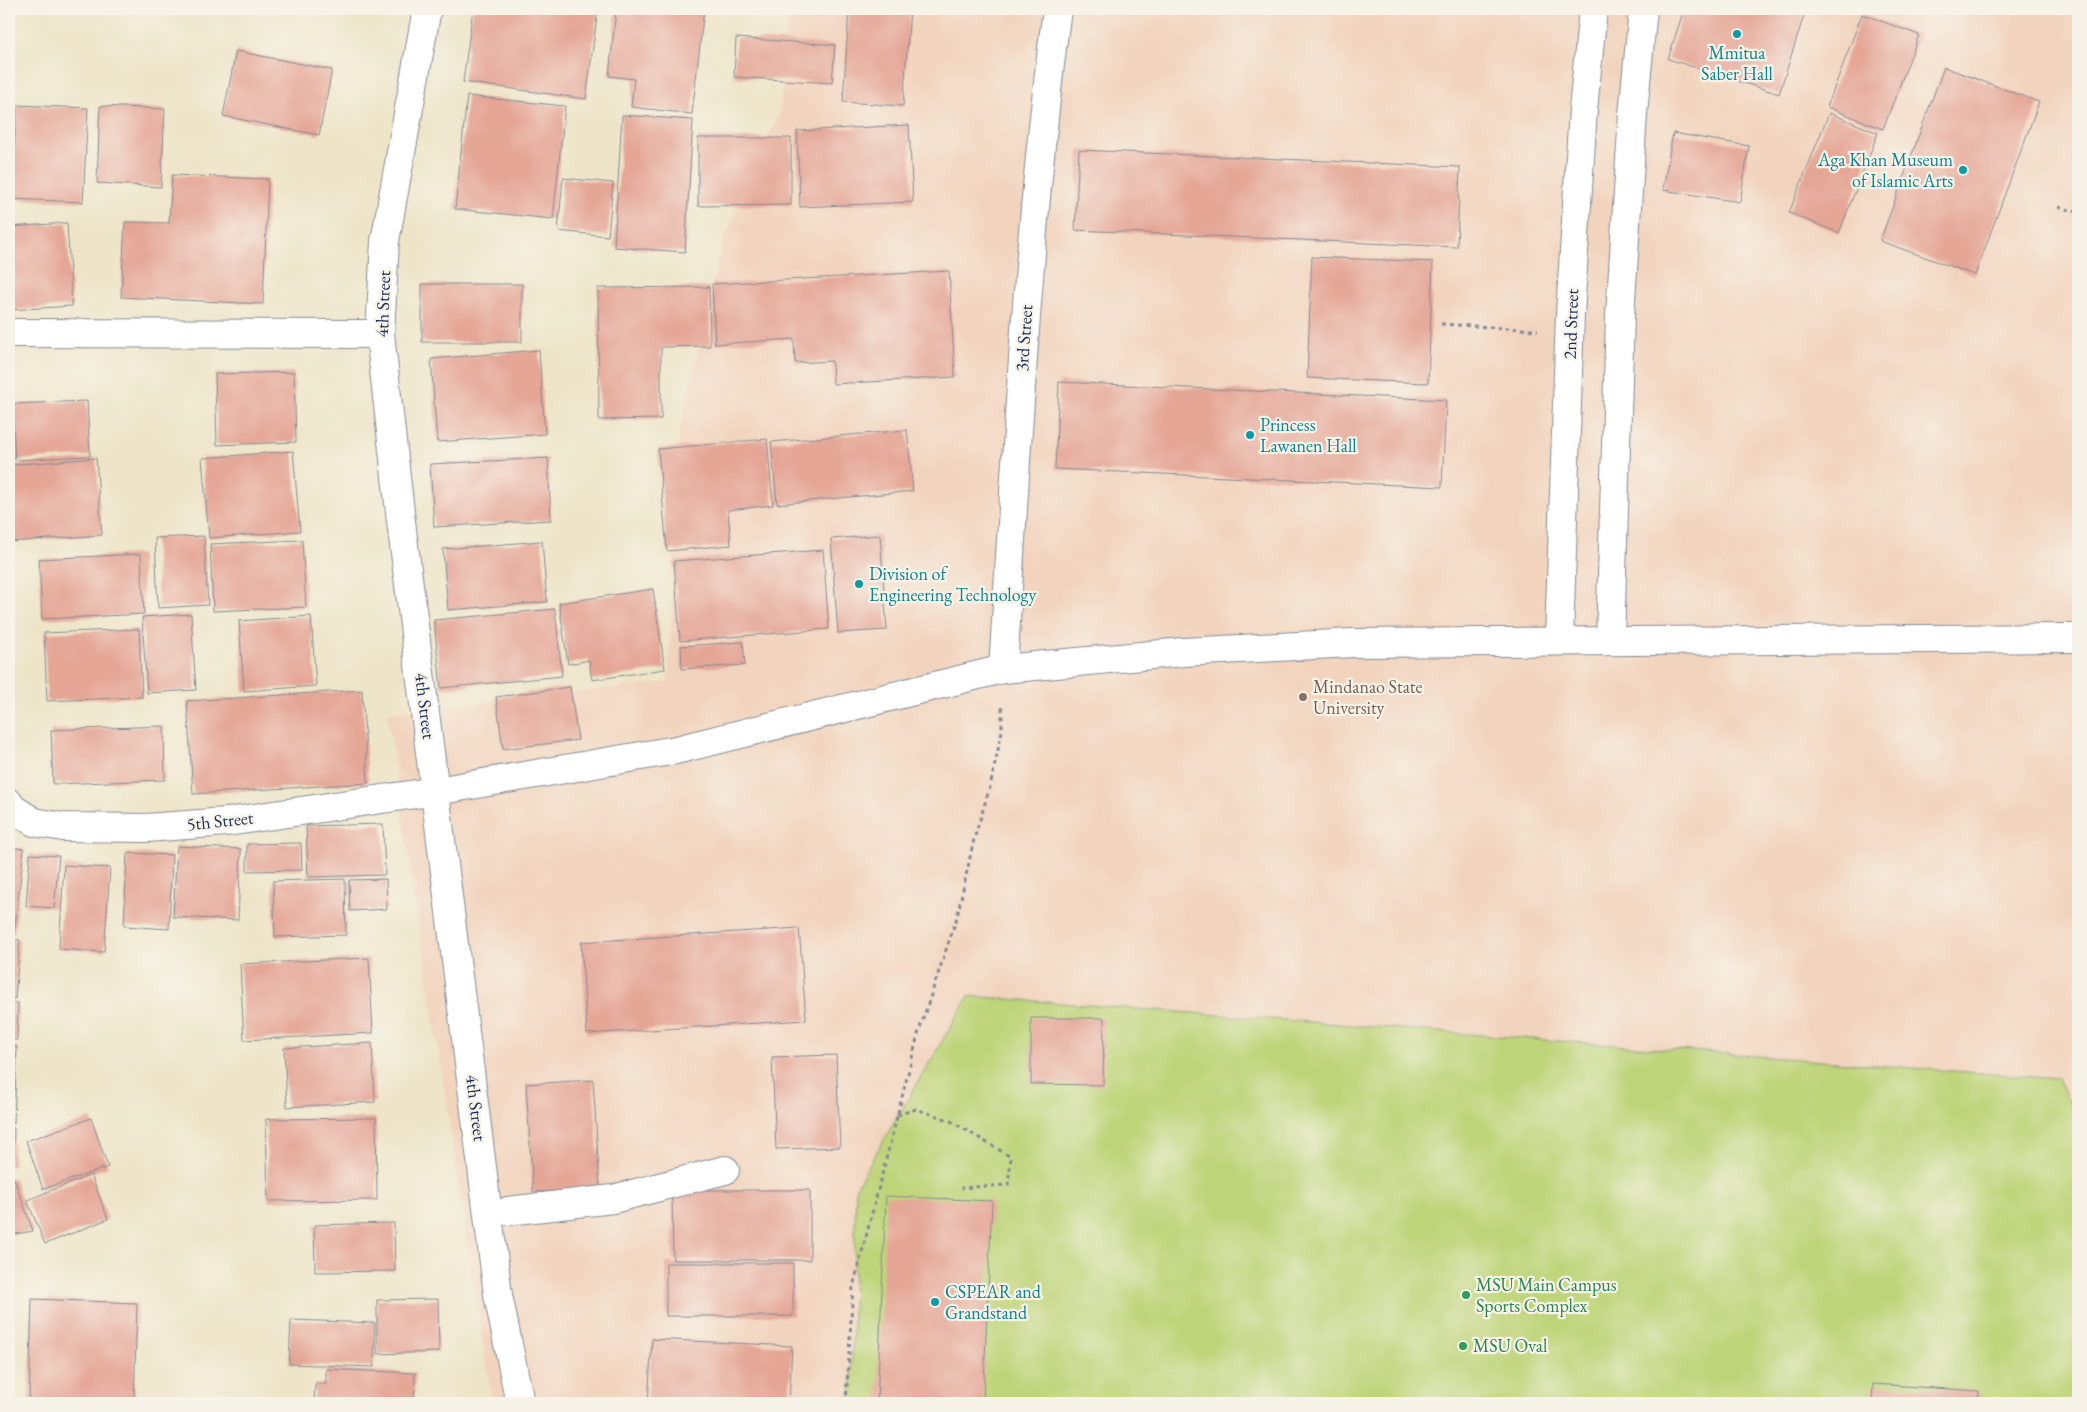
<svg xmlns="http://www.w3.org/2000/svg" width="2087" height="1412" font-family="'EB Garamond',serif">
  <rect width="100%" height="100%" fill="#f7f3e8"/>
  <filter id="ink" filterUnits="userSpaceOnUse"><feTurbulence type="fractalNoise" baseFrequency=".02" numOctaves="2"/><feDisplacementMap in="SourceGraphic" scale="10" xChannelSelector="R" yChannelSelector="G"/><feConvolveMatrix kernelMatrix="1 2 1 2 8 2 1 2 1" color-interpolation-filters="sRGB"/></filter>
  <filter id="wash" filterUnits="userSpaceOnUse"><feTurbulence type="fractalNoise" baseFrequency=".0096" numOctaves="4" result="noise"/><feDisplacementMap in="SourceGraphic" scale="20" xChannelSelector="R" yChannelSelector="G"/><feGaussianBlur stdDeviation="1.12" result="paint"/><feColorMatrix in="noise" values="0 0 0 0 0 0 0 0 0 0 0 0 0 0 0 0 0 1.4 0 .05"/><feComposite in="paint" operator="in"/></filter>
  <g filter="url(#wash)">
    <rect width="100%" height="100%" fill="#eee5c9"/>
    <path fill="#f2d4be" d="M788,9H2078V1403H492L387,713L668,682L679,435L722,244L780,112Z"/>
    <path fill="#bed478" stroke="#6c826b" d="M969,996L2058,1079L2078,1120V1403H851L856,1187Z"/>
    <g id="blocks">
      <path fill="#e5a696" d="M473,9H598L586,99L463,82Z
        M616,9H704L692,114L631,107L634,79L609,76Z
        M849,9H910L903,106L843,102Z
        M1684,9H1806L1779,94L1668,59Z
        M1862,14L1919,35L1883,129L1827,107Z
        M736,38L835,45L832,83L734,77Z
        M236,51L332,70L319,135L223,116Z
        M1944,67L2039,102L1975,275L1880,241Z
        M467,96L565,106L553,219L455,209Z
        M17,105L88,108L83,202L9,199V152H14Z
        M100,106L165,109L161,187L97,183Z
        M1829,113L1878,133L1839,233L1789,213Z
        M622,115L693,120L685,252L614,247Z
        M909,125L913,202L800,207L797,131Z
        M1673,133L1749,146L1740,202L1663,190Z
        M698,138H791V205L698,206Z
        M1079,150L1460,167L1457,247L1075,230Z
        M172,175L268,179L263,304L121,297L125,222L169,223Z
        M563,178L613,183L608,236L558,231Z
        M67,223L72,306L9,310V227Z
        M1312,257L1433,262L1428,383L1307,378Z
        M949,271L955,377L833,384L832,361L795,363L794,339L715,344L712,284Z
        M422,284H522V342H422Z
        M709,287L710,346L661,347V419L599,420L598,288Z
        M539,350L545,434L437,442L431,359Z
        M294,372L296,442L217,445L215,374Z
        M1059,382L1446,400L1442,487L1055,469Z
        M87,401L90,456L15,460L12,404Z
        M907,430L913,491L777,504L771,442Z
        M767,439L773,505L728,510L731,545L667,551L658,449Z
        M293,451L300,531L209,538L202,458Z
        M96,458L102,535L9,542V465Z
        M548,458L551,520L434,527L430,464Z
        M880,535L887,630L838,633L831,539Z
        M204,536L208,605L158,608L155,538Z
        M302,540L306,607L213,611L210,544Z
        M542,541L547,602L448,610L443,549Z
        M823,550L829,629L680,641L674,561Z
        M141,554L144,614L42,619L39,559Z
        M653,589L665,669L592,680L589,660L568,664L559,603Z
        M555,609L562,676L441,688L434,620Z
        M191,614L196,690L147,693L142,617Z
        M311,616L316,686L244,691L239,621Z
        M139,629L142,697L47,701L44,633Z
        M743,642L745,665L682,669L681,646Z
        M570,687L578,740L503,749L496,697Z
        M362,690L368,783L193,794L187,701Z
        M164,726L165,780L53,784L51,730Z
        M383,824L385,875L308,877L306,826Z
        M301,843L302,870L247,871V844Z
        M177,846L241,849L238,920L173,917Z
        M9,847L24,849L14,934L9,933Z
        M127,853L172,855L169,929L124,926Z
        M30,854L59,856L54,908L26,906Z
        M64,865L110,868L104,952L59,949Z
        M345,879L346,935L275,937L273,881Z
        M386,879L387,909L350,911L349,880Z
        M799,928L806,1020L587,1034L581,942Z
        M9,939L20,940L15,999L9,998Z
        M369,958L373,1033L244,1040L240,964Z
        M9,1003H18L17,1040H9Z
        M1031,1018H1104L1103,1085L1031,1084Z
        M372,1043L375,1102L287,1107L284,1048Z
        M9,1046L17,1047L14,1123H9Z
        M836,1055L840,1147L776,1149L772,1057Z
        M593,1080L600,1189L533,1192L526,1084Z
        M91,1118L108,1167L43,1189L26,1141Z
        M376,1118L377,1200L268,1201L266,1119Z
        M9,1128H14L13,1166H9Z
        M91,1175L108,1219L45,1244L27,1200Z
        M14,1178L33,1231L9,1235V1179Z
        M672,1190H810V1260H673Z
        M886,1196L992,1201L983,1403H877Z
        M394,1223L395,1271L315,1272L314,1225Z
        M666,1263H793V1316H666Z
        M32,1299L137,1303L134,1403L29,1401Z
        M438,1299L439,1352L377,1354V1300Z
        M291,1320L375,1323L374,1367L289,1364Z
        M652,1339L792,1346L789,1403H648Z
        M326,1369L415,1373L414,1403H314L315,1384H326Z
        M1873,1384L1979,1391L1978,1403H1872Z"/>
    </g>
  </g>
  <g filter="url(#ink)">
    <use href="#blocks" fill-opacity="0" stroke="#848a94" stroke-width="1"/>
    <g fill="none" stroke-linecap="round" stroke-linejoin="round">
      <g stroke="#848a94" stroke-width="30">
        <path id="minor" d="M427,9L385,241L380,334L401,521L498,1295L520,1403
          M9,333L380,334
          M1559,640L1570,314L1583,110L1593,9
          M1610,640L1620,316L1633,114L1643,9
          M1003,669C1017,448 1028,228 1057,9
          M9,803L12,808L34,822L63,827L146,828L227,822L436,791L676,750L1003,669L1183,652L1353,643L2078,638
          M508,1211L613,1199L725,1170"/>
      </g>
      <path stroke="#848a94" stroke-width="3" stroke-dasharray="4 4" stroke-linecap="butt" d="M2058,207L2078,212
        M1441,324L1538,330
        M897,1115L916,1109L949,1120L1011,1157L1008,1185L961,1188
        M846,1403L853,1287L919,1031L957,917L974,839L990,787L1002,731V704"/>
      <use href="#minor" stroke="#fff" stroke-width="28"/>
    </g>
  </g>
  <g fill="#0f9aa8" stroke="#f7f3e8" stroke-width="2">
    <circle cx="1737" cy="34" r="5"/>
    <circle cx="1963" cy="170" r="5"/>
    <circle cx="1250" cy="435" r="5"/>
    <circle cx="859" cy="584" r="5"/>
    <circle cx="935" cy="1302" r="5"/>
  </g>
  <circle fill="#8d6e63" stroke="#f7f3e8" stroke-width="2" cx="1303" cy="697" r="5"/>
  <g fill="#2e9e5b" stroke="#f7f3e8" stroke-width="2">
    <circle cx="1466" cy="1295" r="5"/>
    <circle cx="1463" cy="1346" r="5"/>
  </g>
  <g text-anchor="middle" stroke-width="4.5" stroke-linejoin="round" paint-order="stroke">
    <g font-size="18" fill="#0d838f" stroke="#f7f3e8" text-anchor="start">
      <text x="1737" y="59" text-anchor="middle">Mmitua<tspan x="1737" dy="21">Saber Hall</tspan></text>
      <text x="1953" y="166" text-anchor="end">Aga Khan Museum<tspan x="1953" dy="21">of Islamic Arts</tspan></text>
      <text x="1260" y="431">Princess<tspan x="1260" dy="21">Lawanen Hall</tspan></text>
      <text x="869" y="580">Division of<tspan x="869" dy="21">Engineering Technology</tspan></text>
      <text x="945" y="1298">CSPEAR and<tspan x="945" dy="21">Grandstand</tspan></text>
    </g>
    <g font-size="18" fill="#1b2f5e" stroke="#f7f3e8">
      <text transform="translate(383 304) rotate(-88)" y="6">4th Street</text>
      <text transform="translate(1571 324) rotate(-88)" y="6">2nd Street</text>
      <text transform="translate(1024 338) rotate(-86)" y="6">3rd Street</text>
      <text transform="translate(425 706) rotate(83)" y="6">4th Street</text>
      <text transform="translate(220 821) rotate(-6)" y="6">5th Street</text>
      <text transform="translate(476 1108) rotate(83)" y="6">4th Street</text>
    </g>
    <g font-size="18" fill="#785e54" stroke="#f7f3e8" text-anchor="start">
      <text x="1313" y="693">Mindanao State<tspan x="1313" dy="21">University</tspan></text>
    </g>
    <g font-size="18" fill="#27864d" stroke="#f7f3e8" text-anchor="start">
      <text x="1476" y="1291">MSU Main Campus<tspan x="1476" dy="21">Sports Complex</tspan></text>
      <text x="1473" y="1352">MSU Oval</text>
    </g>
  </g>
  <rect width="2087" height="1412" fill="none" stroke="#f7f3e8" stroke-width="30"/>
</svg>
